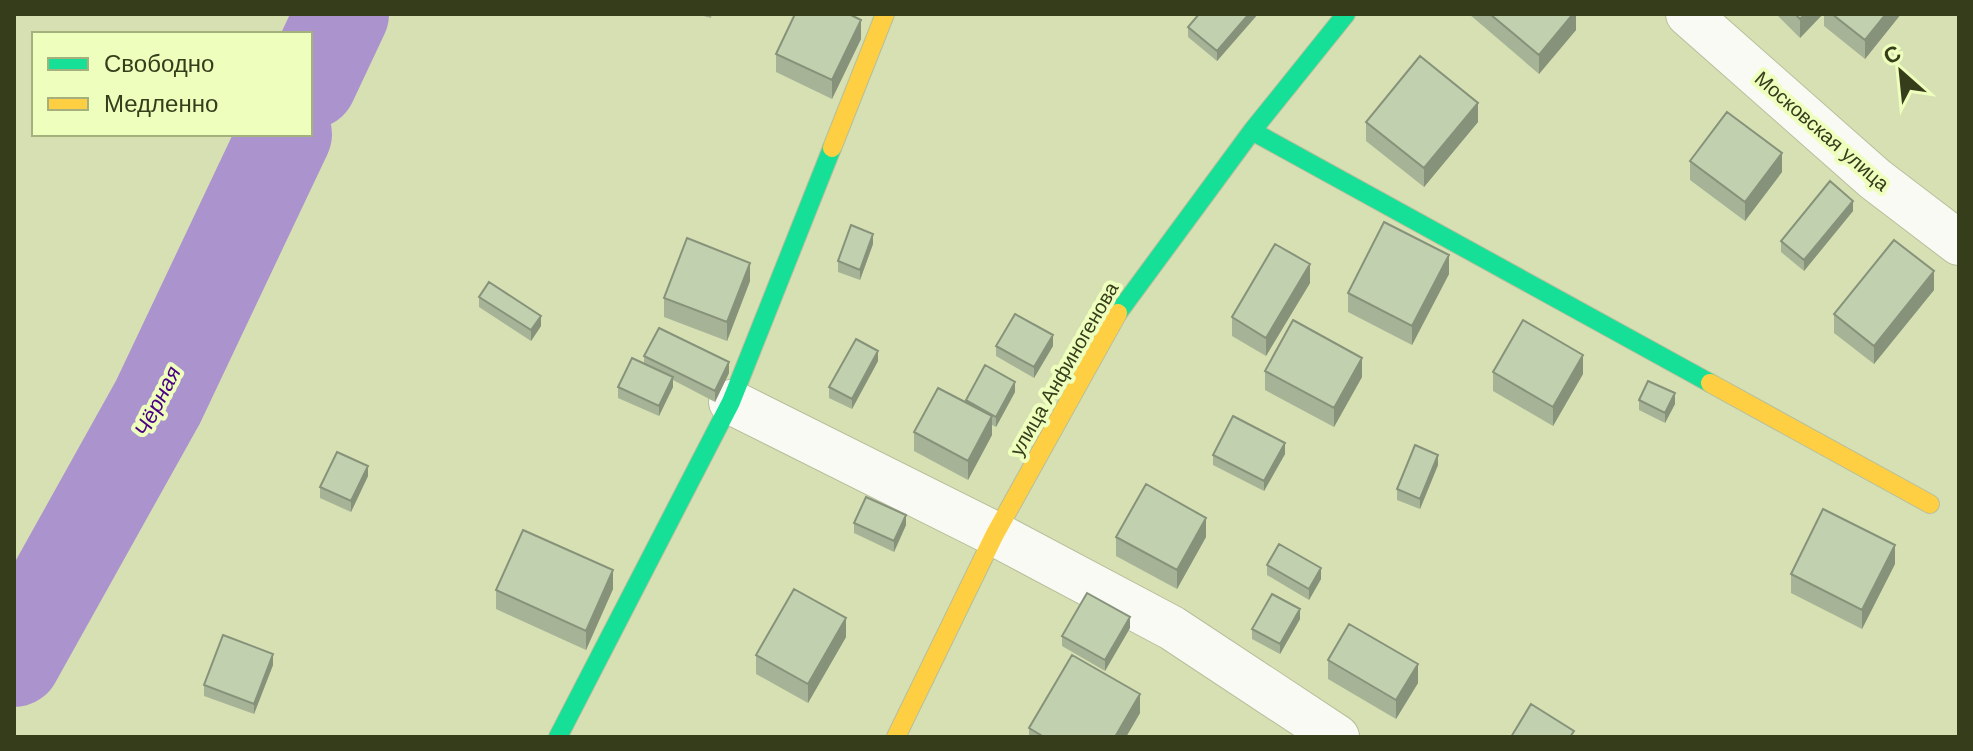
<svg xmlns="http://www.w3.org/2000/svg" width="1973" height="751" font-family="Arial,sans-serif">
  <rect width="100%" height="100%" fill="#d6e0b3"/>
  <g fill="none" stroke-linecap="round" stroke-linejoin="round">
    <path stroke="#ab93ce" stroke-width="94" d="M310,82L342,14
      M14,660L158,402L285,134"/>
    <g stroke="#b7bf9b" stroke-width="46">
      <path id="street" d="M1688,14L1875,179L1959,243
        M731,402L995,534L1172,628L1337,737"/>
    </g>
    <g stroke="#b7bf9b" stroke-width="20">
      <path id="fast" d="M1252,131L1710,383
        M1118,313L1252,131L1346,14
        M558,737L731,402L832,148"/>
    </g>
    <g stroke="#b7bf9b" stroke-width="20">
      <path id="slow" d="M832,148L885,14
        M1710,383L1930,504
        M896,737L995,534L1118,313"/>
    </g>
    <use href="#street" stroke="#f9faf4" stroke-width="44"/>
    <use href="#fast" stroke="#16e098" stroke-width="18"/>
    <use href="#slow" stroke="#ffcf43" stroke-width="18"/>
  </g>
  <path fill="#a6b396" d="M696,14H712L711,18Z
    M1258,14L1217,61L1188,37V27Z
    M1469,14H1576V30L1539,74Z
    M1776,14H1823L1800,38Z
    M1824,14H1901L1865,59L1824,26Z
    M861,39L832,99L776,72V54Z
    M1366,122H1478L1424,187L1366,141Z
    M1690,161L1782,172L1745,221L1690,180Z
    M1853,211L1804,271L1781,252V241Z
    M873,244L860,280L838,272V261Z
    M1449,274L1412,345L1348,312V293Z
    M750,281L727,341L664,317V298Z
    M1310,283L1266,356L1232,336V317Z
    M1934,290L1874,364L1834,333V314Z
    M479,297L541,326L531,341L479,307Z
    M996,346H1053L1034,378L996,356Z
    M644,356L729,373L715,402L673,380V387L659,416L618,398V387L644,363Z
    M878,361L852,409L829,398V387Z
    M1265,371L1362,377L1334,427L1265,390Z
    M1493,372L1583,374L1553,426L1493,391Z
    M1015,392L996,427L992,425V435L968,480L914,451V432L966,402V400Z
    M1639,400L1675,404L1665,423L1639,410Z
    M1285,454L1264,491L1213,465V455Z
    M1438,465L1420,509L1397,500V489Z
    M368,476L351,512L320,498V487Z
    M854,523L906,525L894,552L854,533Z
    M1116,537H1206L1177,589L1116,556Z
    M1895,564L1862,629L1791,593V574Z
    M1267,565L1321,579L1309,600L1267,575Z
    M613,589L586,650L496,609V590Z
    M1300,619L1280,654L1252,639V629Z
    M1130,628L1105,671L1062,646V636Z
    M846,637L808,703L756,674V655Z
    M1328,660L1418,683L1396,719L1328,679Z
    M273,665L254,714L204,696V685Z
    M1140,713L1126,737H1029V728Z"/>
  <path fill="#87927a" d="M1249,14H1258L1217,61V51Z
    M1573,14H1576V30L1539,74V55Z
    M1805,14H1823L1800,38V19Z
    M1886,14H1901L1865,59V40Z
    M861,20V39L832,99V80Z
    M1478,103V122L1424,187V168Z
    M1782,153V172L1745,221V202Z
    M1853,201V211L1804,271V260Z
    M873,234V244L860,280V270Z
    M1449,255V274L1412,345V326Z
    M750,263V281L727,341V322Z
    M1310,264V283L1266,356V338Z
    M1934,271V290L1874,364V346Z
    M541,316V326L531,341V330Z
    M1053,335V346L1034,378V367Z
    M878,351V361L852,409V399Z
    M1583,355V374L1553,426V407Z
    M1362,358V377L1334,427V408Z
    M729,362V373L715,402V391Z
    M673,377V387L659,416V406Z
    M1015,382V392L996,427V417Z
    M1675,393V404L1665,423V413Z
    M992,416V435L968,480V461Z
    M1285,443V454L1264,491V481Z
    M1438,455V465L1420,509V499Z
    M368,466V476L351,512V501Z
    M906,515V525L894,552V541Z
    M1206,518V537L1177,589V570Z
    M1895,545V564L1862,629V610Z
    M1321,568V579L1309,600V589Z
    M613,570V589L586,650V631Z
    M1300,609V619L1280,654V644Z
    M1130,617V628L1105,671V660Z
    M846,618V637L808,703V684Z
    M273,654V665L254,714V704Z
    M1418,664V683L1396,719V700Z
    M1140,694V713L1126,737H1115Z"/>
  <path fill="#c1d0ae" stroke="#87927a" stroke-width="2" d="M795,14H849L861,20L832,80L776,54Z
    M1199,14H1249L1217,51L1188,27Z
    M1490,14H1573L1539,55Z
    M1795,14H1805L1800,19Z
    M1832,14H1886L1865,40Z
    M1420,56L1478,103L1424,168L1366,122Z
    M1727,112L1782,153L1745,202L1690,161Z
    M1830,181L1853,201L1804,260L1781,241Z
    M1384,222L1449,255L1412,326L1348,293Z
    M851,225L873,234L860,270L838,261Z
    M687,238L750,263L727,322L664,298Z
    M1894,240L1934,271L1874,346L1834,314Z
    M1275,244L1310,264L1266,338L1232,317Z
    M489,282L541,316L531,330L479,297Z
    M1015,314L1053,335L1034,367L996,346Z
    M1293,320L1362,358L1334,408L1265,371Z
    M1523,320L1583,355L1553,407L1493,372Z
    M659,328L729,362L715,391L644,356Z
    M856,339L878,351L852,399L829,387Z
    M632,358L673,377L659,406L618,387Z
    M985,365L1015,382L996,417L966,400Z
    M1648,381L1675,393L1665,413L1639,400Z
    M938,388L992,416L968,461L914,432Z
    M1233,416L1285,443L1264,481L1213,455Z
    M1415,445L1438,455L1420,499L1397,489Z
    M337,452L368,466L351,501L320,487Z
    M1146,484L1206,518L1177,570L1116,537Z
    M866,497L906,515L894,541L854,523Z
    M1823,509L1895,545L1862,610L1791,574Z
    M523,530L613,570L586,631L496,590Z
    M1279,544L1321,568L1309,589L1267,565Z
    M794,589L846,618L808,684L756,655Z
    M1087,593L1130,617L1105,660L1062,636Z
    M1272,594L1300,609L1280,644L1252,629Z
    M1349,624L1418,664L1396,700L1328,660Z
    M223,635L273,654L254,704L204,685Z
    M1072,655L1140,694L1115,737H1044L1029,728Z
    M1531,704L1574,731L1570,737H1511Z"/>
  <g text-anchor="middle" stroke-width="8" stroke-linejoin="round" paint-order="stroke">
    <g font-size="20" fill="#363d1b" stroke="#eefebd">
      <text transform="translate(1822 131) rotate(41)" y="7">Московская улица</text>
      <text transform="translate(1064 369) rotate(-60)" y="7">улица Анфиногенова</text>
    </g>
    <g font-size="22" font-style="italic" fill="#490085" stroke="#eefebd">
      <text transform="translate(157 401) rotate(-63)" y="8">Чёрная</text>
    </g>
  </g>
  <rect width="1973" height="751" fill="none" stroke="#363d1b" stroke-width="32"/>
  <rect x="32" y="32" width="280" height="104" fill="#eefebd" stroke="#a4b17c" stroke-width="2"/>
  <rect x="48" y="58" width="40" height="12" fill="#16e098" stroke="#a4b17c" stroke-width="2"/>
  <text x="104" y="72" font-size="24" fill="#363d1b">Свободно</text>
  <rect x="48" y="98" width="40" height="12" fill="#ffcf43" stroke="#a4b17c" stroke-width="2"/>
  <text x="104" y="112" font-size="24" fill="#363d1b">Медленно</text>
  <g transform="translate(1901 72) rotate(333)" stroke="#eefebd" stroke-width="6" paint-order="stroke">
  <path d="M0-6L14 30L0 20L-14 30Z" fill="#363d1b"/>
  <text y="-12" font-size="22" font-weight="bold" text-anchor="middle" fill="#363d1b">С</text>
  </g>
</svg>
